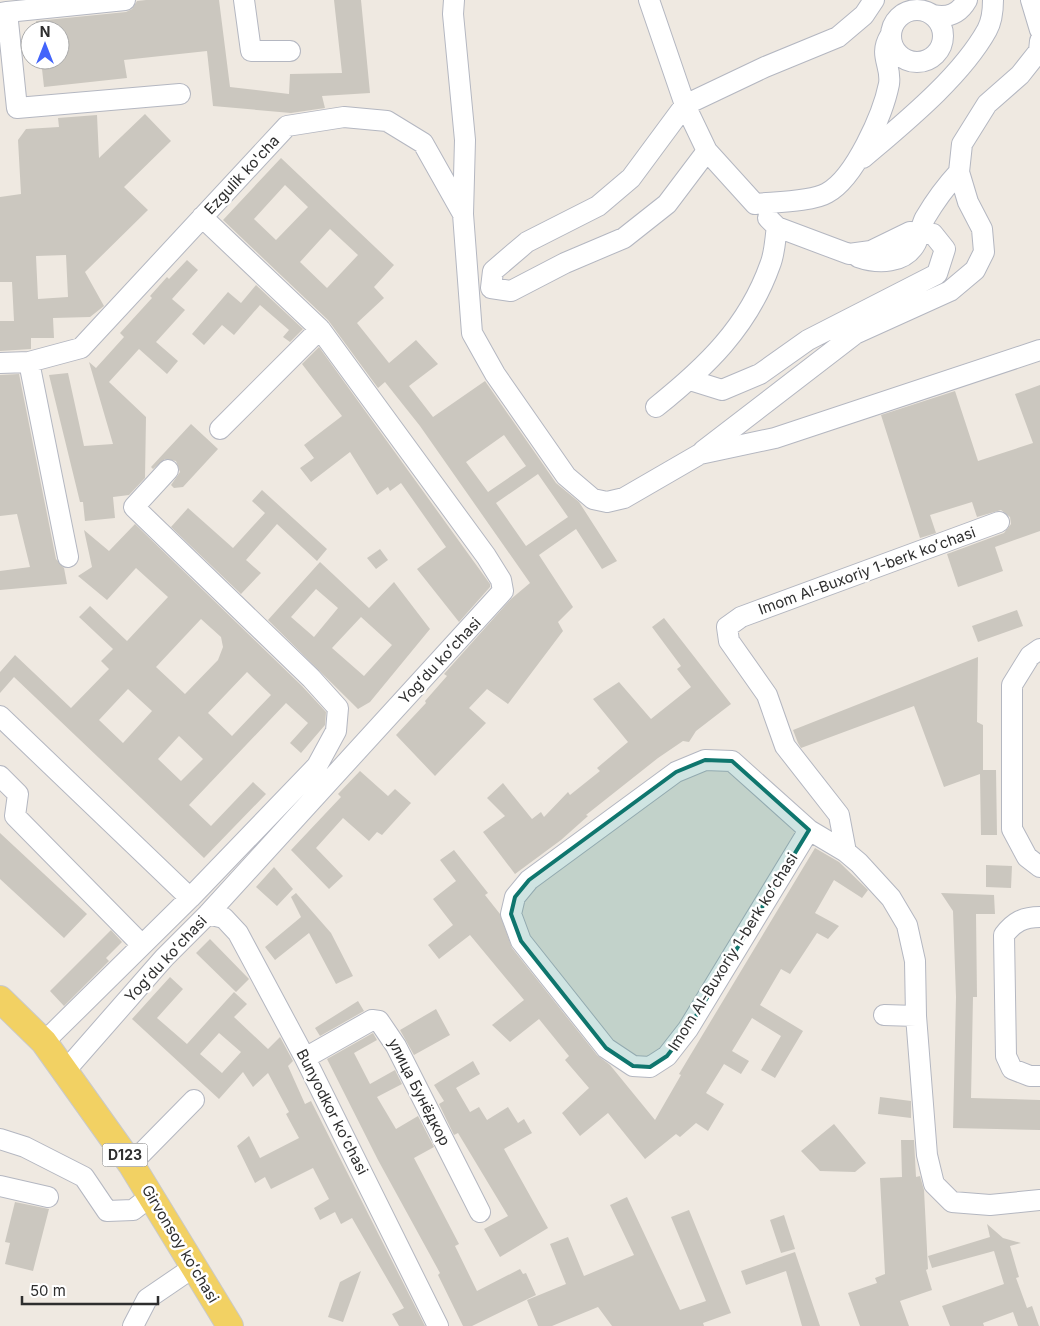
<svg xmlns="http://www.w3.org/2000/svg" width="1040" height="1326" font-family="Inter,sans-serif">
  <rect width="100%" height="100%" fill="#efe9e1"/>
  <path fill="#cbc7bf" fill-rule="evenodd" d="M146,0H219L230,87L289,94L290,74L342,73L334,0H361L370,93L322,96L325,108L291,113L213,106L207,51L124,60L127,78L44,87L41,60H60V30H37L36,21L126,12L132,9L137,1Z
    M145,114L171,141L124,187L148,210L85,272L104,306L90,317L53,318L54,338H31V349L0,351V321H14L12,282H0V197L21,194L18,140L26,129L59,127L58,118L97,115L99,158ZM66,255L68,297L38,299L36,256Z
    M281,158L394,265L374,287L384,298L357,323L389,363L416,340L438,364L409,386L433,417L485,381L556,483L579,502L617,561L602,569L576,529L539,555L573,607L558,622L563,631L508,704L487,689L469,708L486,723L435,776L396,735L426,703L425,701L447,676L444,674L511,599L530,583L420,426L385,382L378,388L328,320L223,220ZM285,185L308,207L276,240L254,219ZM330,229L358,255L327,288L300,262ZM504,435L526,466L488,492L466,462ZM538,474L568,517L526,546L496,503Z
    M187,260L198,270L172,299L185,310L156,342L178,361L167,374L139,349L109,382L146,417L145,478L129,495L113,497L115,518L85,521L83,502H80L49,375L68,373L84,446L113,444L89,362L96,368L124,337L120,333L152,298L150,296L167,277L169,279Z
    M256,285L303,329L290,342L283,337L289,330L260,305L234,335L222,325L204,345L192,334L228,292L241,303Z
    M319,347L490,584V587L459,622L417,569L446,547L401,483L390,491L388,487L377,495L350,452L311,482L300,468L314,458L304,445L342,416L302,364Z
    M19,374L56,559L64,568L67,584L0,590V571L30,567L17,514L0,516V375Z
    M1040,385V531L995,547L1003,571L958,587L947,554L1004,533L1011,524L1010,517L1001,510L977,517L972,502L930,515L936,533L920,538L881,415L955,391L978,461L1033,443L1015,394Z
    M191,424L218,449L183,487L174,488L171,485L180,472L176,461L165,459L153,469L151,467Z
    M262,490L327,549L317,561L277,524L246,560L261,573L241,594L171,527L188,508L233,548L265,513L252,501Z
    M135,524L302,686L326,712L325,725L301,753L290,743L308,723L286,703L189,805L211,826L253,782L266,794L204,858L14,677L0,693V672L15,655L71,708L109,669L101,661L113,649L79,617L90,606L127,641L168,597L136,568L107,600L78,576L92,567L84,530L109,551ZM201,619L221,637L223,647L218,660L185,694L156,667ZM247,672L271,695L232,736L208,713ZM128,689L152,711L123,743L99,720ZM179,736L203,759L181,781L158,759Z
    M380,549L388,560L376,569L367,558Z
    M320,562L369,608L394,582L430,629L370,702L358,709L268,620ZM316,589L338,608L314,637L291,617ZM361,617L392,645L364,676L332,648Z
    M1017,610L1023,626L978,642L972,626Z
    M664,618L731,704L696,731L689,742L683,741L658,758L586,815L588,816L561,840L515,874L483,832L505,816L487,798L503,783L532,819L541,812L544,817L568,792L570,795L600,771L597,768L628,742L593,699L619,682L651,719L691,687L677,669L681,666L652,627Z
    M978,657L977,722L983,725V770H996L997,835H981L980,774L944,787L914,706L801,748L798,743L793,730Z
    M360,771L388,796L395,789L411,803L382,835L377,832L369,841L343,818L316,848L343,876L329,889L291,850L341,797L338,794Z
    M0,833L87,914L64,938L0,879Z
    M815,848L839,862L868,890L862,898L834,880L815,913L839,926L828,939L817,933L790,974L781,969L760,1005L803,1031L775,1078L761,1070L781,1036L752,1018L732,1051L749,1061L741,1074L724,1064L706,1093L724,1104L708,1131L696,1123L680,1137L676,1134L645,1159L608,1113L580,1136L562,1113L589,1088L565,1060L569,1056L539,1019L510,1042L492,1025L524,1000L470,935L439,959L428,945L453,925L433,899L456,881L440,860L454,850L488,893L485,895L500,914L512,948L597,1055L610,1065L655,1120L681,1075L679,1074Z
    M986,865L1012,866L1011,888L986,887Z
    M274,867L293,889L277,906L256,887Z
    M296,893L331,933L353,976L336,984L309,933L275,960L265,947L301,917L291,897Z
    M941,893L994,895L995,914H976L977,997H973L971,1098L1040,1100V1130L953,1128L956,997L953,911Z
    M111,930L122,942L106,958L109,961L64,1006L50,991Z
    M210,939L249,979L236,992L196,953Z
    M170,977L183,989L157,1018L187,1044L234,992L247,1004L234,1017L268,1049L280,1037L293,1061L288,1066L305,1104L311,1101L425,1326H399L392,1314L404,1308L352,1218L341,1224L335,1212L320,1220L314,1208L329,1199L313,1168L271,1189L265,1177L255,1183L237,1146L249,1136L260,1158L299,1138L286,1114L289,1112L268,1073L253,1087L243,1072L219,1099L132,1019ZM219,1033L241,1052L222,1073L200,1054Z
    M358,1001L364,1011L320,1036L315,1028Z
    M436,1009L450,1035L414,1055L400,1030Z
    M373,1033L377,1040L354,1053L370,1084L395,1070L402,1084L377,1097L396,1129L418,1116L434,1147L414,1158L459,1244L455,1246L477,1291L520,1269L523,1274L526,1273L536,1295L472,1326H463L438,1275L440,1273L378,1160L327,1059Z
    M473,1061L480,1074L456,1088L470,1112L479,1107L487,1120L508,1107L518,1123L524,1119L532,1133L504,1149L548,1228L500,1257L484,1229L508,1216L458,1133L454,1135L439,1104L444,1101L434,1085Z
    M880,1097L911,1101V1118L878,1114Z
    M834,1124L866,1163L855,1172L820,1171L801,1151Z
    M901,1140H914L916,1177L920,1176L924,1190L928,1269L926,1270L932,1290L900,1301L909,1326H860L848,1293L877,1283L875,1278L885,1274L880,1178L902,1177Z
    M627,1197L680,1310L706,1301L671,1217L689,1210L731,1313L703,1323L704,1326H612L598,1307L552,1326H538L527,1300L566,1284L550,1244L568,1237L584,1276L634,1255L610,1205Z
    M15,1202L49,1209L33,1271L5,1264L10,1243L5,1242Z
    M784,1215L795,1249L781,1253L770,1220Z
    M987,1224L1003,1238L1021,1243L1010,1246L1019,1277L1016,1278L1027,1308L1032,1306L1039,1326H1018L1013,1312L983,1323L984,1326H950L942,1306L1004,1284L994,1251L932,1268L928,1256L990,1237Z
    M795,1252L820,1326H802L786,1271L746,1285L741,1271Z
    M361,1271L343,1322L328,1317L340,1282Z"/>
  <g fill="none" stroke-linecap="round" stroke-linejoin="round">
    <g stroke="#b4b7c1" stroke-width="22">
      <path id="minor" d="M244,0L251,51H290
        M454,0L453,14L465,140L463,214L472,333L495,374L566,476L593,499L607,502L624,498L700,454L775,438L1040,350
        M649,0L685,105L707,151L667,204L624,238L565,263L511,291L491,288L493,271L527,242L598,206L631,178L685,105L765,67L838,37L864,15L874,0
        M1031,0L1040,30
        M891 36a26 26 0 1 1 52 0a26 26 0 1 1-52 0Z
        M7,12L125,0
        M0,13L7,12L17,108L180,94
        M933,15C948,18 959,14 967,0
        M707,151L755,204C773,202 812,202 827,193C855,178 883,114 889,84C892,65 878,56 890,36
        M863,158C904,123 961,77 987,30C992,21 993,10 993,0
        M202,217L320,329
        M858,257C878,264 905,264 916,243C920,235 921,226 925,218C935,201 946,186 959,172
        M29,362L68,557
        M0,363L29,362L81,348L287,126L344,117L387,121L423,143L463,214
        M690,380L722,390L760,374L808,340L937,274L945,249L933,234L910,232L871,251L849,254L777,227
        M656,407C706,367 748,327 770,265C775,253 775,239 777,227L768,218
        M703,451L855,334L950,291L975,270L984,252L982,229L968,202L959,172L962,144L987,104L1020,75L1039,51L1040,41
        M1040,649L1030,656L1012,685V829L1027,857L1040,867
        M0,716L190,898
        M0,776L18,794L15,816L142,945
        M809,830L688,1029L667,1056L650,1067L633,1066L606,1048L521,941L511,914L515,897L529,880L676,772L705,760L732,761L809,830L846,852L859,863L891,898L907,925L915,961L916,1016L927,1155L934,1184L952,1202L990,1205L1040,1200
        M846,852L839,815L785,746L767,695L729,641L727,627L741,617L999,522
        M208,914L224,918L238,933L305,1058L438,1326
        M1040,917C1023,917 1014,922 1004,935L1006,1056L1012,1069L1030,1076H1040
        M884,1015L916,1016
        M44,1042L190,898L317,766L336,731L338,708L311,678L134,507L168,470
        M305,1058L372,1020L379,1021L396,1046L480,1212
        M65,1071L164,958L208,914L503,591L501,580L486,556L320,329L220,429
        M0,1139L25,1147L84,1177L107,1211L133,1210L151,1196
        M131,1164L194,1100
        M0,1186L48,1197
        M133,1326L147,1299L194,1267"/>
    </g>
    <g stroke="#c9c9c9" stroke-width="28">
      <path id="major" d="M0,999L44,1042L131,1164L230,1326"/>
    </g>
    <use href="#minor" stroke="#fff" stroke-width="20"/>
    <use href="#major" stroke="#f2d163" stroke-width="26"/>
  </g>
  <path fill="#0f766e" fill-opacity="0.2" stroke="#0f766e" stroke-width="4" stroke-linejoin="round" d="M705,760L732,761L809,830L688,1029L667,1056L650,1067L633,1066L606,1048L521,941L511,914L515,897L529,880L676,772Z"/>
  <g text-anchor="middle" stroke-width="5" stroke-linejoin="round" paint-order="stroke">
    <rect fill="#fff" stroke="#6d6d6d" stroke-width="1" x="102.5" y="1143.5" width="45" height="23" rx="4"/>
    <g font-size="14" font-weight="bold" fill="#2e2e2e">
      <text x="125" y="1160">D123</text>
    </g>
    <g font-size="15" fill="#2e2e2e" stroke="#fff">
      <text transform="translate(242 175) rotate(-47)" y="5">Ezgulik ko'cha</text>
      <text transform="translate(867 571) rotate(-20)" y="5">Imom Al-Buxoriy 1-berk koʻchasi</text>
      <text transform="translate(440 661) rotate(-47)" y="5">Yogʻdu koʻchasi</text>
      <text transform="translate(733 952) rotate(-58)" y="5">Imom Al-Buxoriy 1-berk koʻchasi</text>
      <text transform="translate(166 959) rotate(-47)" y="5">Yogʻdu koʻchasi</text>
      <text transform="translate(419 1092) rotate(63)" y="5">улица Бунёдкор</text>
      <text transform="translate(332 1112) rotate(63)" y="5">Bunyodkor koʻchasi</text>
      <text transform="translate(180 1244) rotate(59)" y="5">Girvonsoy koʻchasi</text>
    </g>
  </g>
  <g transform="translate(45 45)"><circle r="24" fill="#ffffff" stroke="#ababab"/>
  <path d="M0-4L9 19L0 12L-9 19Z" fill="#4264fb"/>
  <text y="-8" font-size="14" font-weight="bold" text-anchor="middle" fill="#2e2e2e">N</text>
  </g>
  <path d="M22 1296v8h136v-8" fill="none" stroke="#2e2e2e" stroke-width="2.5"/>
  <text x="30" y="1296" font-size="15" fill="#2e2e2e" stroke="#ffffff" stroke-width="4" paint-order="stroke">50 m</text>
</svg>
